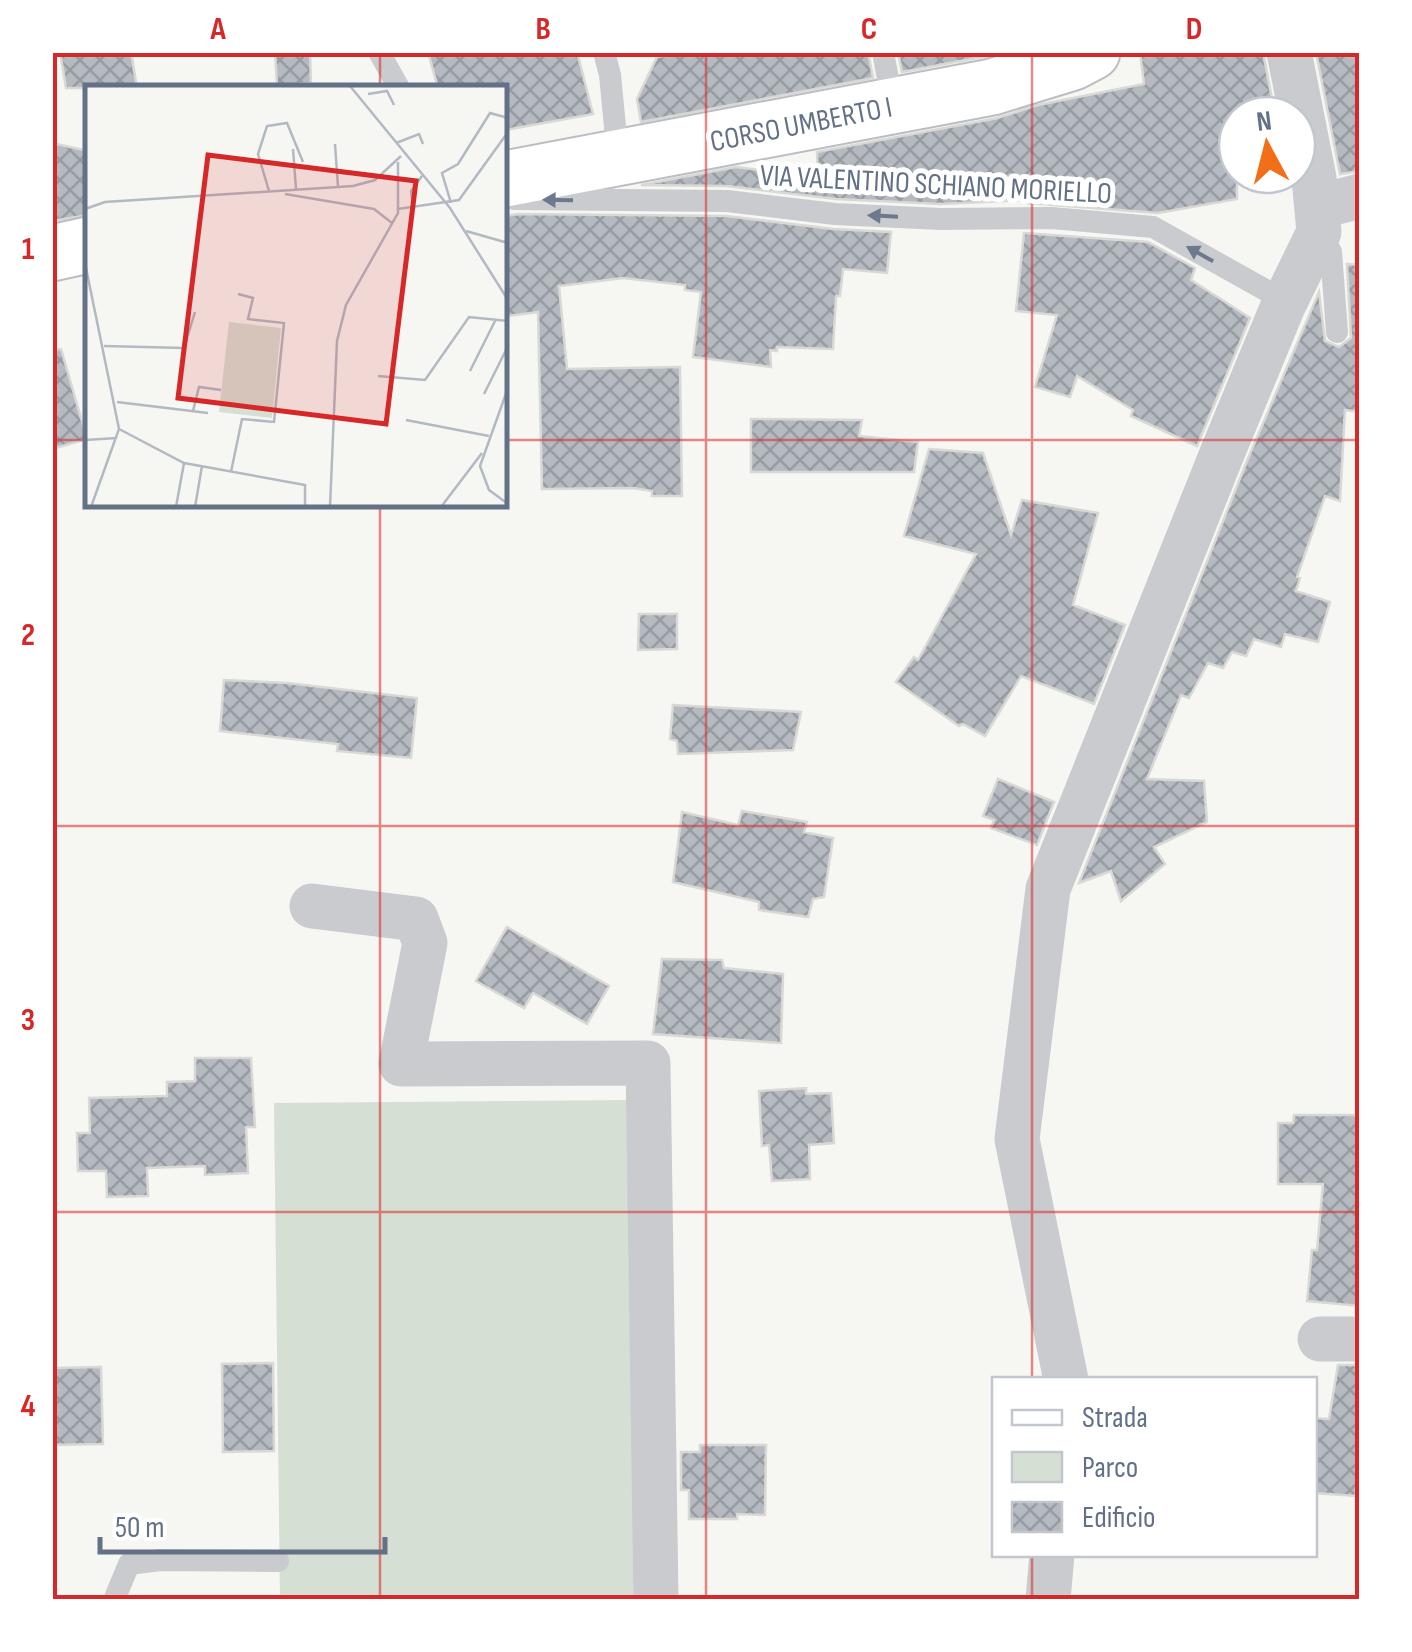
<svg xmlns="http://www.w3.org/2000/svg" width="1412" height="1652" font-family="'Sofia Sans Condensed',sans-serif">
  <defs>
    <pattern id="building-cross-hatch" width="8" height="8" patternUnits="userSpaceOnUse" patternTransform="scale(2.5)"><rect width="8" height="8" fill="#b5bac1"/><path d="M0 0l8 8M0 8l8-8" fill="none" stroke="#979ca2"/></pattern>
  </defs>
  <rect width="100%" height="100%" fill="#f6f7f3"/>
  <path fill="#d6dfd3" d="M627,1100L641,1599H280L274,1103Z"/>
  <path fill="url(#building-cross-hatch)" stroke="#d8d8d5" stroke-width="2.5" d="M60,52H131L137,88H66Z
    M275,52H310L311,83L277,85Z
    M428,52H577L593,114L505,130V88H438Z
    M687,52H868L873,78L641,122L637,99L657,57Z
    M898,52H986L987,56L902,72Z
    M1140,52H1263L1275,115H1237V199L1158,213L1027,203V200L941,204L836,199L727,186L641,185L736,167L818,177L817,152L998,118L1038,105L1144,84Z
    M1316,52H1360V171L1340,174Z
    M52,143L88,151V215L52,221Z
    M519,214L726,216L833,229L891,232L887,273L843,269L840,296H836L833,349L777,347V351L770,350L771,367L693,357L701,292L685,290V285L623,278L559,286L567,369L680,367L682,496H652V491L633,488L542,489L538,312L508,316L505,291V216Z
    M1024,233L1148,242L1195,268L1191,280L1250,318L1197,446L1131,416L1133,410L1077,376L1070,397L1035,387L1057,315L1016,311Z
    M1347,264L1360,265V412L1345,410L1340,501L1325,496L1297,577L1300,578L1296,591L1330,602L1318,642L1285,634L1281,647L1254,639L1246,656L1232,652L1223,668L1208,663L1189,698L1181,695L1147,779L1204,781L1207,822L1154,847L1165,864L1121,901L1111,871L1079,883L1247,461L1319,292L1325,341L1339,347L1351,338Z
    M61,349L87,439L52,449V350Z
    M751,419L862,420L859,436L918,442L914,472H751Z
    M929,449L983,453L1011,535L1022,500L1098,513L1073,605L1125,625L1094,704L1021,676L985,736L963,724L959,726L896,682L914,657L918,660L976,554L904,536Z
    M639,614H677V649L638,650Z
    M224,680L287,683L417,698L411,758L337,751L338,744L220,731Z
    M673,705L801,712L793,750L678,754L677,741L670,739Z
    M998,779L1054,802L1037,845L991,828L994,820L983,816Z
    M742,811L807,822L804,832L833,838L824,897L813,899L808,917L759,910V902L673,882L682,812L738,825Z
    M507,927L609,986L587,1024L533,993L524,1008L476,981Z
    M662,959L722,960L724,968L783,974L781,1043L653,1034Z
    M195,1058H251L255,1127H246L248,1173L205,1175V1166L147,1168L148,1196L107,1197L106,1171H78L77,1133H90L89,1098L167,1096V1082L195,1081Z
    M806,1088V1094L831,1093L834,1143L809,1145L810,1179L772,1181L769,1145L762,1146L759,1091Z
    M1294,1115H1360V1306L1307,1301L1312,1250H1317L1323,1184H1278V1123H1293Z
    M273,1363L274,1451L223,1452L222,1364Z
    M1338,1365H1360L1356,1496L1314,1493V1418L1329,1419Z
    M101,1367L103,1444L52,1445V1368Z
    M700,1445H766L765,1515L737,1514V1519H689V1490H681V1452H700Z"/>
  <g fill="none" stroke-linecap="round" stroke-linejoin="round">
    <g stroke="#babec4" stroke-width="59">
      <path id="secondary" d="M505,179L992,87L1073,62L1092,52
        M52,253L88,245"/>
    </g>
    <path stroke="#c9cbcf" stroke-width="22" d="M379,52L399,88
      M604,52L610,75L618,158
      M883,52L893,106
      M514,199L727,201L835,214L941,219L1052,218L1153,227L1285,301
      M1319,232L1331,252L1337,332
      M114,1600L129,1564L160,1560L278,1561"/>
    <path stroke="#c9cbcf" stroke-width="45" d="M1318,207L1360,196
      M312,906L416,919L425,943L401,1064L648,1063L656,1600
      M1320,1339H1360
      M1066,1380L1017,1139L1048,889L1223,451L1283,306L1319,232L1314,178L1289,52
      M1048,1600L1052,1554"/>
    <use href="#secondary" stroke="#fff" stroke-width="55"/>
  </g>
  <defs><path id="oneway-solid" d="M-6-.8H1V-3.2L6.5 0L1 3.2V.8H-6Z" transform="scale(2.5)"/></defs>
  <g fill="#6d7a8e">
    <use href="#oneway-solid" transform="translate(558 200) rotate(-179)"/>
    <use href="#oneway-solid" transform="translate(883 216) rotate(-177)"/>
    <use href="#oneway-solid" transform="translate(1200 254) rotate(-151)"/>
  </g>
  <path fill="none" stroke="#d62828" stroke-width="2.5" stroke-opacity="0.55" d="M380,52V88M706,52V1600M1032,52V1380M52,440H88M505,440H1360M380,505V1600M52,826H1360M52,1212H1360M1032,1554V1600"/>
  <g text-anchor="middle" stroke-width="10" stroke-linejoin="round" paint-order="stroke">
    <g font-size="30" fill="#637187" stroke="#fff">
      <text transform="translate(801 124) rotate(-11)" y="10">CORSO UMBERTO I</text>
      <text transform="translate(936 184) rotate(3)" y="10">VIA VALENTINO SCHIANO MORIELLO</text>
    </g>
  </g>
  <g transform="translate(85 85)">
    <rect width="422" height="422" fill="#f6f7f3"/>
    <path d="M144,237L196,243L187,333L134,327Z" fill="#d6dfd3"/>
    <path fill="none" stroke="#b2b9c2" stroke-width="2.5" d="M265,1L365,123L423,215M283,9L302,6L309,20M311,58L334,49L338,59M250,59L253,102M208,64L211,104M184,106L173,69L182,41L202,38L218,77M200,109L289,124L307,138M366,118L357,88L373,79L405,28L423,33M328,122L326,106L337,91M0,124L20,117L268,101L290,95L316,71M313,124L374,115L423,47M381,146L423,158M0,178L34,344L6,422M19,261L99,263L110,227M385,286L411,234M293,291L340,295L384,232L423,236M423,303L395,381L404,405L423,419M399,309L423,261M32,317L123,328M108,326L114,302L136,305M321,335L404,351M34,344L99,378L220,400V422M0,355L32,353M146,387L157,334L189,337L199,238L163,234L168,213L153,209M91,422L99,378M110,422L117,381M245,422L252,256L261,220L313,128V77M356,422L397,368"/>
    <path fill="#d62828" fill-opacity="0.15" stroke="#d62828" stroke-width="5" d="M123,70L331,96L301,339L93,313Z"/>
    <rect width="422" height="422" fill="none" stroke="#637187" stroke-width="5"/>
  </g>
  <rect width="1412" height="1652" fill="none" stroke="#ffffff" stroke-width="110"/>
  <rect x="992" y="1377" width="325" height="180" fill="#ffffff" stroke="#c1c6cf" stroke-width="2.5"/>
  <rect x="1012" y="1410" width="50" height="15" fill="#ffffff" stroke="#c1c6cf" stroke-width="2.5"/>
  <text x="1082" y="1427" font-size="30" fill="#637187">Strada</text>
  <rect x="1012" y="1452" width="50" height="30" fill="#d6dfd3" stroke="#c1c6cf" stroke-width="2.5"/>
  <text x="1082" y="1477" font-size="30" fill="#637187">Parco</text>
  <rect x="1012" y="1502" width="50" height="30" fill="url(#building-cross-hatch)" stroke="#c1c6cf" stroke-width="2.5"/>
  <text x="1082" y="1527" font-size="30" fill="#637187">Edificio</text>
  <g transform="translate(1267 145) rotate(353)"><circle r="48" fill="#ffffff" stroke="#c1c6cf" stroke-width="2.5"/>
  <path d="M0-8L18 38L0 25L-18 38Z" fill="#f26f18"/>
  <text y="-15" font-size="28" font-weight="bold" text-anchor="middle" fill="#637187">N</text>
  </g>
  <path d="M100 1537v15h285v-15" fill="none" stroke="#637187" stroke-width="5"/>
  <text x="115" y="1537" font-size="30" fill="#637187" stroke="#ffffff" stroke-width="8" paint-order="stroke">50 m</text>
  <rect x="55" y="55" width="1302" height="1542" fill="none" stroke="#d62828" stroke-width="4"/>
  <g font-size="32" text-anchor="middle" font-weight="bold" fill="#d62828">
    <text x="218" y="39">A</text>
    <text x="543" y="39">B</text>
    <text x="869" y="39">C</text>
    <text x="1194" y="39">D</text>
    <text x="28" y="259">1</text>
    <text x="28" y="645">2</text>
    <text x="28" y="1030">3</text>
    <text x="28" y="1416">4</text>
  </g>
</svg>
